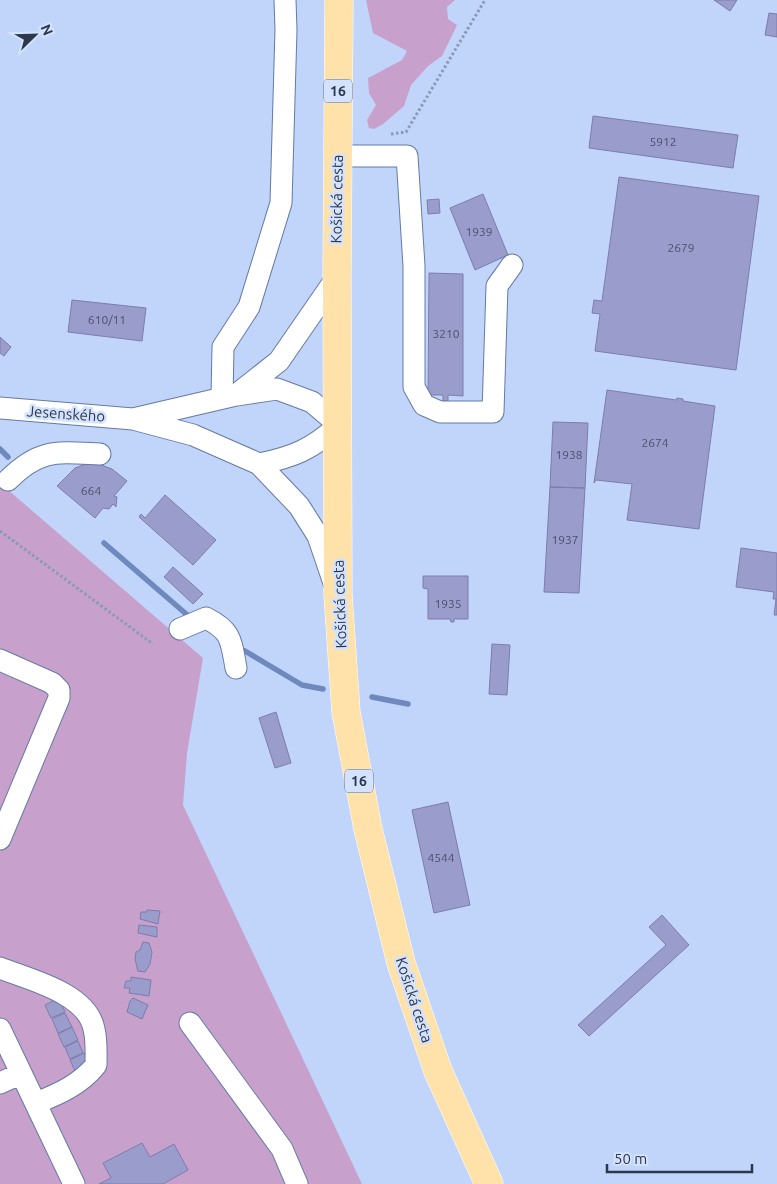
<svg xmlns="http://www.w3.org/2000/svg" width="777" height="1184" font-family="Ubuntu,sans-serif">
  <rect width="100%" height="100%" fill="#c1d5fa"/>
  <path fill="#c7a0cb" d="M366,0H455L447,7L448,19L457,25L442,56L428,66L411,85L404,106L383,124L374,129L369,128L367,120L376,105L369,93L368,78L402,60L407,51L373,33Z
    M0,483L203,658L187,753L183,805L362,1184H0Z"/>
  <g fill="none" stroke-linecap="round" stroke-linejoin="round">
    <path stroke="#6e89be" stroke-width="5.5" d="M0,449L8,457
      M104,543L192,619
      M245,651L302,685L323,689
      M372,697L408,704"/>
  </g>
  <path fill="#9a9ccc" stroke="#7c7dac" d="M714,0H737L730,11Z
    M769,13L777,14V37L765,35Z
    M593,116L738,135L733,168L589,148Z
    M619,177L759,196L736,370L595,351L600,314L592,313L594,300L602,301Z
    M483,194L508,255L475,270L450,208Z
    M439,199L440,213L428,214L427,200Z
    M429,273L463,274V396L448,395V401H443V395H428Z
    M72,300L146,308L142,341L68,332Z
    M0,337L11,347L4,356L0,353Z
    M607,390L676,400L677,398L683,399V401L715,406L699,529L627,520L632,484L596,480L594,483Z
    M553,422L588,423L585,488L550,487Z
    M96,463L112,469L127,481L114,496L117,497L116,507L113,504L109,509L103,508L95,518L57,486L75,468L86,464Z
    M550,487L585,488L579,593L544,592Z
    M165,495L216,540L193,565L139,517L141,514L145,518Z
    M741,548L777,553V615H774L776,599H773L774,592L736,587Z
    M173,567L203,594L193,604L164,577Z
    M423,576H468V619H454V622H451L450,619H428V589L423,588Z
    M492,644L510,645L507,695L489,694Z
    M276,712L291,763L275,768L259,718Z
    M448,802L470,905L434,913L412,810Z
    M147,910L160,911L158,924L140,919L141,912H147Z
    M662,915L689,945L589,1036L578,1025L666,945L649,927Z
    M139,925L157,927V937L138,933Z
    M143,942L149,943L152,952L150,964L145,972L138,971L135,959L136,952L140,950Z
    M131,977L151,980L149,996L129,993L130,988H124L126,981H131Z
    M59,998L65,1012L51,1018L45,1005Z
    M133,998L148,1005L142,1019L127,1012L130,1001Z
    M65,1013L72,1027L58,1033L52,1019Z
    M72,1027L78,1040L64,1047L58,1034Z
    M78,1041L83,1053L70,1059L65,1047Z
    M84,1053L89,1065L75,1071L70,1060Z
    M142,1143L150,1157L174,1144L188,1170L163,1184H99L111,1178L103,1163Z"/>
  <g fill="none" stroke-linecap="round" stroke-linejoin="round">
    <g stroke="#647aa5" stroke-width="23">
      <path id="minor" d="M338,156H407L414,266V387L424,405L440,412H493L497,286L512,265
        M237,395L277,389L312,402L339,425C312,449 294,457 259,464
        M222,398L223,347L249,307L281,203L286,30L285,0
        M0,408L133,419L193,435L259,464L299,506L318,536L334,583
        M133,419L236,395L279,361L337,277
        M8,480C40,448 57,452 100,454
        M180,629L206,618C232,631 231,641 236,668
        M0,660L52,683L59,690V698L0,839
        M0,968C30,980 87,993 94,1029C97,1041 96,1053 96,1065C81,1084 59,1094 36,1103
        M190,1023L282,1149L297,1184
        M0,1029L74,1184
        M0,1083L20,1074"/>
    </g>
    <g stroke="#fff" stroke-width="29">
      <path id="major" d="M339,0L337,277L338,595L346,712L368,829L401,963L438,1071L489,1184"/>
    </g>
    <path stroke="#8999b7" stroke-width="3" stroke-dasharray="2.5 2.5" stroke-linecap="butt" d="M391,134L406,132L485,0
      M0,531L153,644"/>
    <use href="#minor" stroke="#fff" stroke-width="21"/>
    <use href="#major" stroke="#fee2a9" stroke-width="28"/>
  </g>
  <g text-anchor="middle" stroke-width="5" stroke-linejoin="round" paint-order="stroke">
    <g font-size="12" fill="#49516a">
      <text x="663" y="146">5912</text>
      <text x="479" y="236">1939</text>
      <text x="681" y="252">2679</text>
      <text x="107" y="324">610/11</text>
      <text x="446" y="338">3210</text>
      <text x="655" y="447">2674</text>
      <text x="569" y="459">1938</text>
      <text x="91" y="495">664</text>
      <text x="565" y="544">1937</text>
      <text x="448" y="608">1935</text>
      <text x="441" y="862">4544</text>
    </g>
    <g fill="#d3e2fe" stroke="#606b80" stroke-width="1">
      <rect x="324" y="79.5" width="28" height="23" rx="4"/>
      <rect x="345" y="769.5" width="28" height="23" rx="4"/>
    </g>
    <g font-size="14" font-weight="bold" fill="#2e384a">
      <text x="338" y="96">16</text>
      <text x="359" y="786">16</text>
    </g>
    <g font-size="15" fill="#2e384a" stroke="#d3e2fe">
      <text transform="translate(337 199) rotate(-89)" y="5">Košická cesta</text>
      <text transform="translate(66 414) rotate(4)" y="5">Jesenského</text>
      <text transform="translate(340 604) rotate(-92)" y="5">Košická cesta</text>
      <text transform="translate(414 1000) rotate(72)" y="5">Košická cesta</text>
    </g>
  </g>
  <g transform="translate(35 35) rotate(67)" stroke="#d3e2fe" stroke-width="4" paint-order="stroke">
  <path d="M0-4L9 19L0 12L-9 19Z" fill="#2e384a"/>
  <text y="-8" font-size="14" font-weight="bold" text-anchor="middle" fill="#2e384a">N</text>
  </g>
  <path d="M607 1164v8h145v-8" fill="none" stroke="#2e384a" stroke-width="2.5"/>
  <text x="614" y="1164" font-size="15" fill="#2e384a" stroke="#d3e2fe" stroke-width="4" paint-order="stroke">50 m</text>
</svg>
